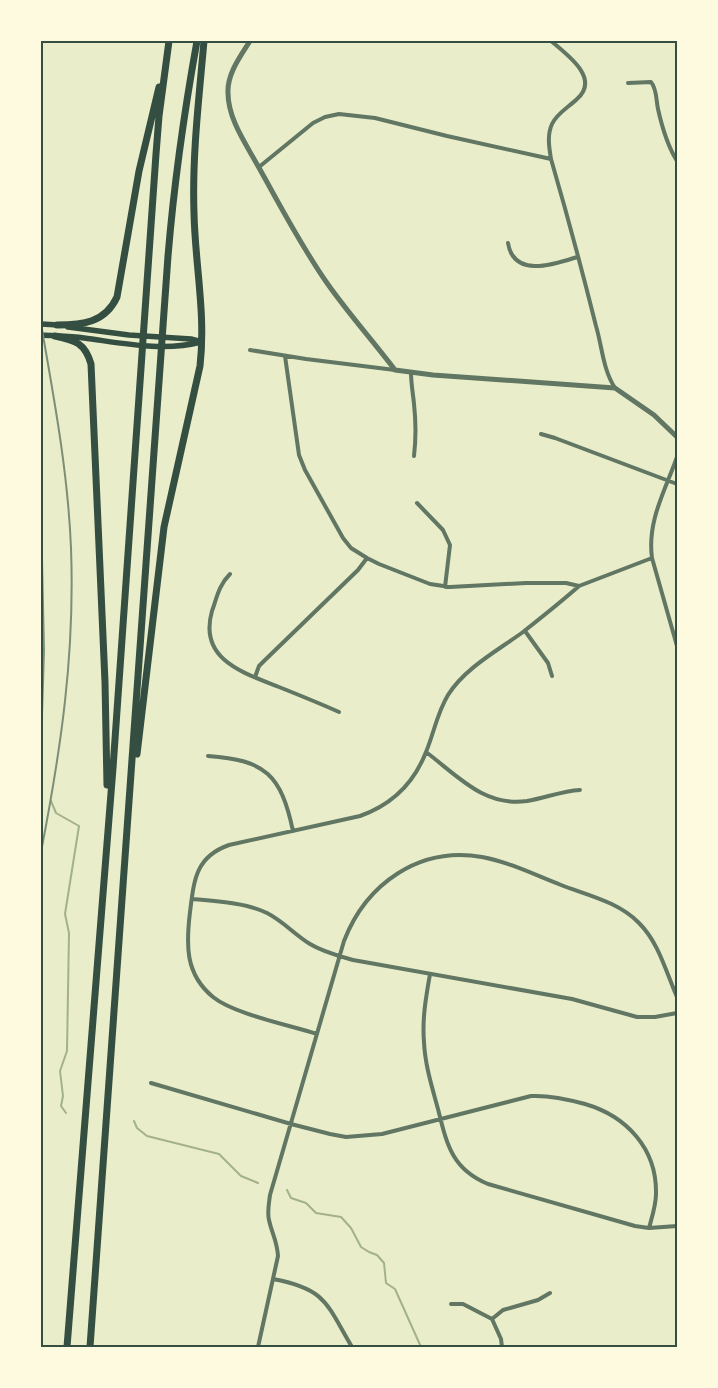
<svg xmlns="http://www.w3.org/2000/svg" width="718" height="1388" font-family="'Sofia Sans Condensed',sans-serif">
  <rect width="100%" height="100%" fill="#e9edc9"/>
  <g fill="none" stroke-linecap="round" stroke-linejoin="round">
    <path stroke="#a3b18a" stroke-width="2" d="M51,801L56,813L79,826L65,914L69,933L67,1051L60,1071L63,1096L61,1106L66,1113
      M134,1121L137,1128L147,1136L219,1154L241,1176L258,1183
      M287,1190L291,1198L306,1203L316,1213L341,1217L351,1228L361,1247L369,1252L377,1255L384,1263L386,1283L395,1289L421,1347"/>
    <path stroke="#617663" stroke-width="4" d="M551,41C566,54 601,78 577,99C569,107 557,113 552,124C547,135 549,147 551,159C567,214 582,270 596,326C602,346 603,370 615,388
      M628,83L651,82C657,89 656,100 658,109C662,127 667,145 677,161
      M259,167L313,123L325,117L339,114L375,118L447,136L551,159
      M508,243C514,279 555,264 577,257
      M250,350L306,359L395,370
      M285,356L299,455L305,470L343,538L351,548L367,558L379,564L430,584L450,587L526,583H566L579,586L652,558
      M411,372C411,384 413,393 414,404C416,422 416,439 414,456
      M541,434L555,438L677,484
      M677,457C665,491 647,521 652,558L677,646
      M417,503L443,530L450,545L445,587
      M230,574C219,585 217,597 212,611C198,660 244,673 279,687C299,695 319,703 339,712
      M525,631L548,663L552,676
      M255,677L259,666L264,661L358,570L367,558
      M426,752C458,776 484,807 527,801C545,798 562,791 580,790
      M208,756C266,760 281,775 293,831
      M192,899C214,901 247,903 267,913C283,921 295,935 310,944C323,952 339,956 353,960L572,999L637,1017H655L677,1013
      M430,974C426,997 422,1019 424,1042C425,1065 432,1087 438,1109C447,1145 452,1169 488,1184L635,1226L649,1228L677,1226
      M317,1034C289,1025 234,1014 213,997C185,974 186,945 190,912C194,881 195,857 229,845L360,816C391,805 414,783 426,752C434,733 437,713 448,695C465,668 497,651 523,632C542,617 561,602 579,586
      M151,1083L291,1124L330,1134L346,1137L382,1134L531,1096C550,1095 567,1099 585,1104C626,1116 657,1148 656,1194C656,1205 652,1217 649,1228
      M273,1279C326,1289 326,1303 352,1347
      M451,1304H463L492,1319L501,1339L502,1347
      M492,1319L503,1310L538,1300L550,1293
      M258,1347L278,1256C277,1240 272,1234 269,1220C267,1212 269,1203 270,1195L344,941C366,884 419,846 482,857C509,862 535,875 561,885C587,895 619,902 639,923C659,943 666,972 677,997"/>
    <path stroke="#617663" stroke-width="5" d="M250,41C240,57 227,74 228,93C228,119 246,144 258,166C280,205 301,246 327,283C348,313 373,341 395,370L433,375L615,388L654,415L677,437"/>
    <path stroke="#344e41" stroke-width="5.5" d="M41,324L59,325
      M68,327L129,335L191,339L202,342
      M41,335C55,336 70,336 84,338C122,343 163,352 201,342"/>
    <path stroke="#344e41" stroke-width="7" d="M57,325C82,325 105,323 117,297L139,171L159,87
      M55,336C75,340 85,343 91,364L105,682L107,785
      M137,754L164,527L200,366C206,314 195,264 194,213C192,156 199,98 204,41
      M67,1347L113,768L156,154L159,116L169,41
      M90,1347L168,256C174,184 184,113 197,41"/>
    <path stroke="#7c8e77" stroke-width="2" d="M41,324C54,398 68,473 71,548C75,654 61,749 41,852
      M41,514L44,651L41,746"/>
  </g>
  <rect width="718" height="1388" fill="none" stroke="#fefae0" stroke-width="85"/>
  <rect x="42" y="42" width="634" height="1304" fill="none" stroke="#344e41" stroke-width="2"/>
</svg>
